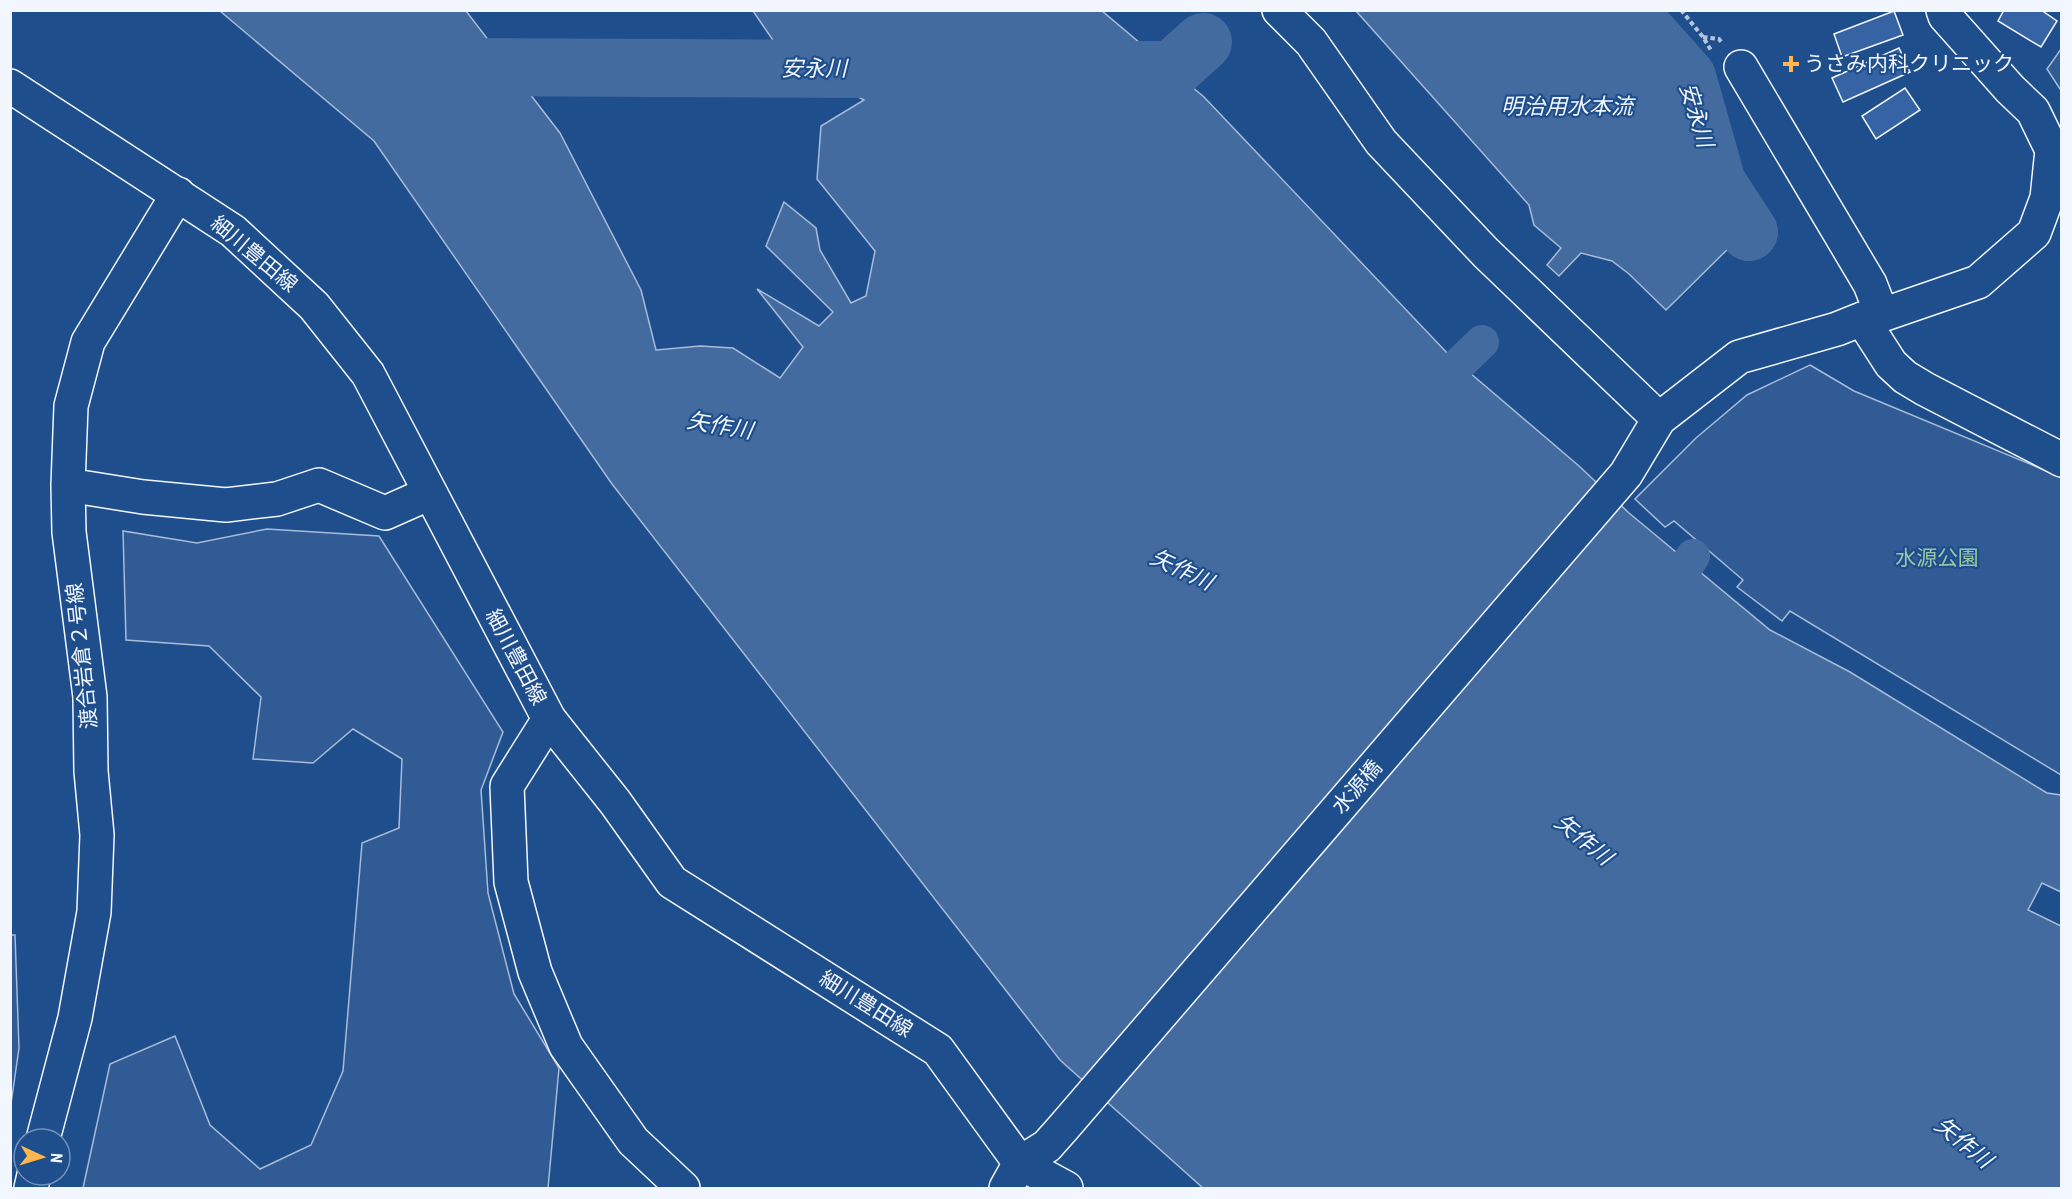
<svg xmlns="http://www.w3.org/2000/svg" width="2072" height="1199" font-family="'Roboto Condensed','Noto Sans JP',sans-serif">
  <rect width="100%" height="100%" fill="#1f4e8c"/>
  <path fill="#305b95" stroke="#a8bbd7" stroke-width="1.5" d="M2061,49L2062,89H2060L2047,69Z
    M1810,365L1854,391L2061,477V775L1790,611L1782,621L1737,587L1743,580L1674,521L1665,527L1635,499L1696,438L1747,395Z
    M267,529L379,536L503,732L481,790L488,893L514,994L559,1068L548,1188H83L110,1064L175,1036L210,1125L260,1169L311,1145L343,1071L362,843L399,828L402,759L353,729L313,763L253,759L261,697L209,646L126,640L123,531L197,543Z
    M11,935H15L19,1048L11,1104Z"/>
  <path fill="#446ba0" stroke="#a8bbd7" stroke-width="1.5" d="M1099,10L1102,11L1204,97L1449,355L1579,466L1629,513L1770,630L1850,672L2047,793L2061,795V892L2042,883L2028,910L2061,926V1188H1203L1060,1060L612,484L374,141L220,11H466L560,133L641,290L656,350L700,346L733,348L780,378L803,347L757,289L819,326L833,312L766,246L784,202L816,228L820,250L851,303L866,296L875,251L817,179L821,126L864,100L783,55L753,11Z
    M1356,11H1608L1664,72L1684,102L1697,170L1702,186L1710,204L1738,239L1666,310L1629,274L1612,261L1581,253L1559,276L1547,265L1561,248L1534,225L1529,205Z"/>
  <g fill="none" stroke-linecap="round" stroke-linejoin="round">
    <path stroke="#446ba0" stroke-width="34" d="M1426,396L1482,342
      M1663,601L1693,556"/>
    <path stroke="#446ba0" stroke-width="58" d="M1627,10L1687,77L1717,183L1749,232
      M430,67L888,69
      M1093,70H1172L1203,42"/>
  </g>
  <path fill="#3563a3" stroke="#f2f6ff" stroke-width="1.5" d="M2004,10H2041L2057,21L2041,47L1998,21Z
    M1894,11L1903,35L1842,57L1834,34Z
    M1899,48L1910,72L1843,102L1832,78Z
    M1905,88L1920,110L1876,139L1862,116Z"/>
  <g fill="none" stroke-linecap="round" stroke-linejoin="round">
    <g stroke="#f2f6ff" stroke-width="36">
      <path id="minor" d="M1279,10L1311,42L1381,142L1486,253L1659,419
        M1741,67L1870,284L1882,315
        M1862,319L1891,364L1905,377L1925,389L2062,460
        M68,485L143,497L226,505L277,499L319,485L385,513L430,493
        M549,719L507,786L511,882L535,972L566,1046L633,1141L683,1188
        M43,1139L75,1018L94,912L97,835L91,771L90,697L69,532L68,485L71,406L88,342L178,194
        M31,1188L34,1175
        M1006,1188L1020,1163L1047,1146L1063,1128L1626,474L1659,419L1739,357L1837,329L1862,319L1882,315L1978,282L2034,233L2047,198L2052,150L2033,111L2010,89L1945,16L1943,10"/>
    </g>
    <g stroke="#f2f6ff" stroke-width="36">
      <path id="major" d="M10,86L233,231L314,306L368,374L549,719L615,802L672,882L938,1050L1020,1163L1066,1188"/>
    </g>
    <path stroke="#b3c4dc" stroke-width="4" stroke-dasharray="4.5 3" stroke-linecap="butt" d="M1681,10L1703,37L1712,52
      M1703,37L1719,39L1722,43"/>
    <use href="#minor" stroke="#1f4e8c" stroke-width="33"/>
    <use href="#major" stroke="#1f4e8c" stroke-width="33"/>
  </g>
  <path fill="#ffb74d" stroke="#1f4e8c" stroke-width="2" d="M1788 55h6v6h6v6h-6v6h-6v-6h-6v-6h6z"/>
  <g text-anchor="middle" stroke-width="4.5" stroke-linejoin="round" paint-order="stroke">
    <g font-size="21" fill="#f2f6ff" stroke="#1f4e8c" text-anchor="start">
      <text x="1804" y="71">うさみ内科クリニック</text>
    </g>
    <g font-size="21" fill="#f2f6ff" stroke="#1f4e8c">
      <text transform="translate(254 254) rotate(40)" y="7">細川豊田線</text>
      <text transform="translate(82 656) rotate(-96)" y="7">渡合岩倉２号線</text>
      <text transform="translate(516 657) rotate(62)" y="7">細川豊田線</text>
      <text transform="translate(1357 787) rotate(-49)" y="7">水源橋</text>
      <text transform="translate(866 1004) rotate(32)" y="7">細川豊田線</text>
    </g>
    <g font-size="21" fill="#97c8a6" stroke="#1f4e8c">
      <text x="1937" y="565">水源公園</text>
    </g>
    <g font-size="22" font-style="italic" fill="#f2f6ff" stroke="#1f4e8c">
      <text x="814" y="76">安永川</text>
      <text x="1567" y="114">明治用水本流</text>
      <text transform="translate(1697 115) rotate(73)" y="8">安永川</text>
      <text transform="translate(720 425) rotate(10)" y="8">矢作川</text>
      <text transform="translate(1182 569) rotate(25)" y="8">矢作川</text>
      <text transform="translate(1584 839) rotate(39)" y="8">矢作川</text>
      <text transform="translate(1964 1142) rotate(39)" y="8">矢作川</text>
    </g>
  </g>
  <rect width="2072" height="1199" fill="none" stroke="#f2f6ff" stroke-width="24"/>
  <g transform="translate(42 1157) rotate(94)"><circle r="28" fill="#1f4e8c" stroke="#7391ba" stroke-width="1.5"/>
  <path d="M0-4.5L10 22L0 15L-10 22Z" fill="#ffb74d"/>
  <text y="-9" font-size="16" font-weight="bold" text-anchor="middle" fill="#f2f6ff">N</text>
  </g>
</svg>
